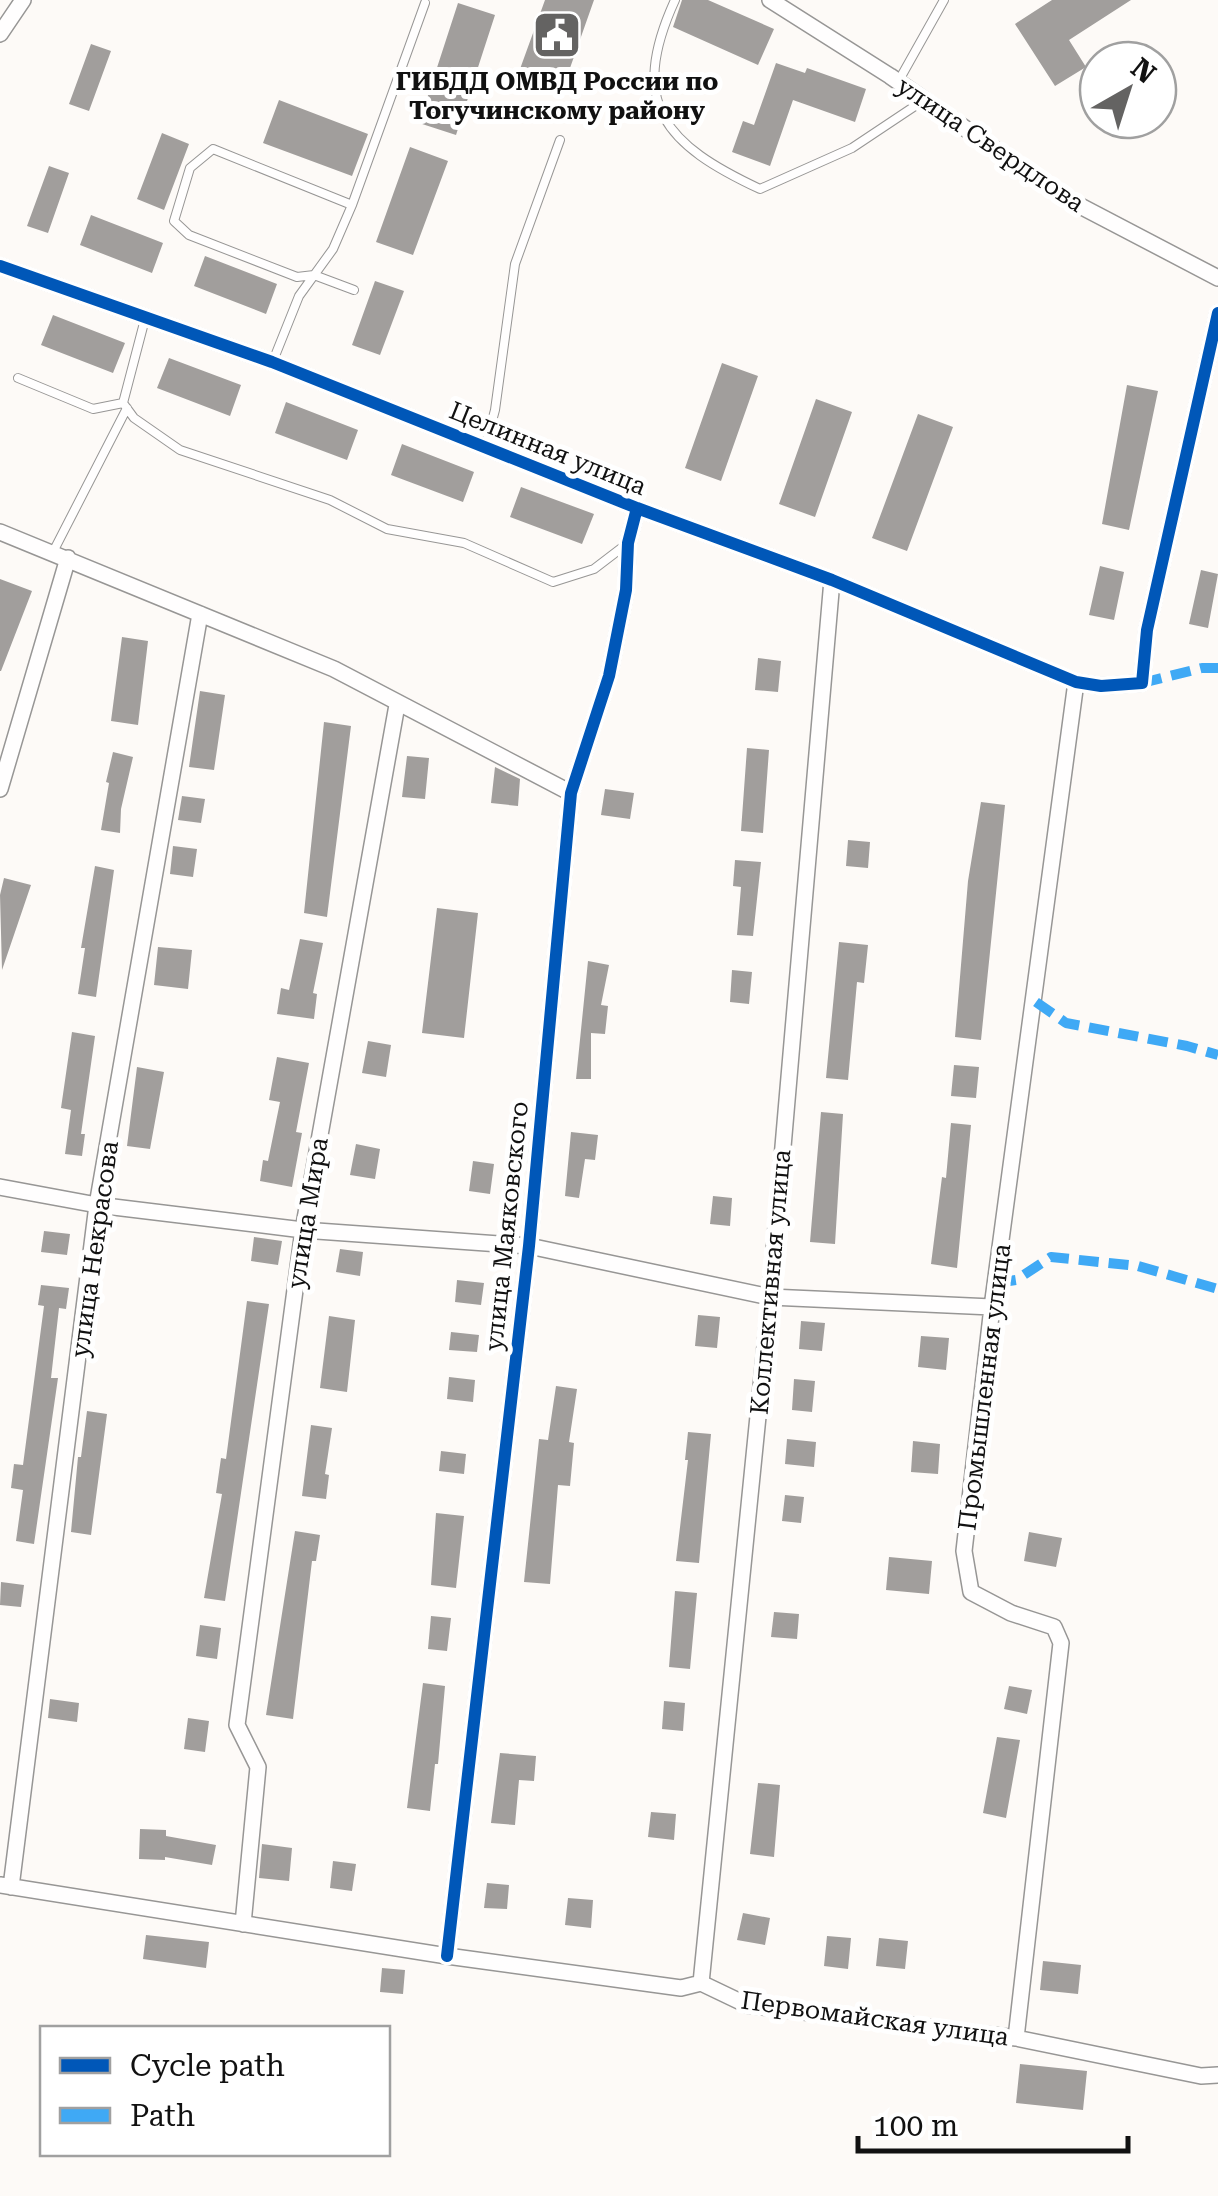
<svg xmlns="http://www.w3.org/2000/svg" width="1218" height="2196" font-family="'Roboto Serif',serif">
  <rect width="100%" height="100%" fill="#fdfaf7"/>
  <path fill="#a19e9c" d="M545,0H594L564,85L520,69Z
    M682,0H708L774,29L758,65L673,27Z
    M1052,0H1131L1069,40L1086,67L1055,86L1015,24Z
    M458,3L495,15L456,135L419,123Z
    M91,44L111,51L89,111L69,104Z
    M776,63L805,73L807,68L866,89L855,122L793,100L770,166L732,152L743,121L754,125Z
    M279,100L368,134L352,176L263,143Z
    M162,133L189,144L164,210L137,199Z
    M410,147L448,161L413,255L376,242Z
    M49,166L69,173L48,233L27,226Z
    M91,215L163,243L152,273L80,245Z
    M205,256L277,284L266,314L194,286Z
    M375,281L404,291L380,355L352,345Z
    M53,315L125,343L113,373L41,345Z
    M169,358L241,385L230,416L157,388Z
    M722,363L758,376L721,481L685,468Z
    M1127,385L1158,391L1129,530L1102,524Z
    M816,399L852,412L815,517L779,504Z
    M286,402L358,430L347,460L275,433Z
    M918,414L953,427L907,551L872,538Z
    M402,444L474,472L463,502L391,475Z
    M521,487L594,514L582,544L510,517Z
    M1100,566L1124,572L1114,620L1089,615Z
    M1201,570L1218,574L1208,628L1189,624Z
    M0,579L32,591L1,671H0Z
    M122,637L148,641L138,725L111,721Z
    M758,658L781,661L778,692L755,690Z
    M200,691L225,695L214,770L189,767Z
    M324,722L351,726L327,917L304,913Z
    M747,748L769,750L763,833L741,831Z
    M113,752L133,757L121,809L120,833L101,830L109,783L106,782Z
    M407,756L429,758L425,799L402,797Z
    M495,767L520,779L518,806L491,803Z
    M605,789L634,793L630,819L601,815Z
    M182,796L205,799L201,823L178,820Z
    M981,802L1005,805L981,1040L955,1037L968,881Z
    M848,840L870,842L868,868L846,866Z
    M173,846L197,849L193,877L170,874Z
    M735,860L761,862L753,936L737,935L741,887L733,886Z
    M95,866L114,870L96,997L78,994L85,948H81Z
    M4,878L31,885L2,970L0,895Z
    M437,908L478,913L464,1038L422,1033Z
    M300,939L323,943L313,993L317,994L314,1019L277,1014L281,988L289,990Z
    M839,942L868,945L864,983L857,982L848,1080L826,1078Z
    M158,947L192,950L188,989L154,985Z
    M588,961L609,965L601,1005L608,1006L605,1034L591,1033V1079H576Z
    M732,970L752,972L749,1004L730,1002Z
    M72,1032L95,1036L81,1134H85L82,1156L65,1154L71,1110L61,1108Z
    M368,1041L391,1045L386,1077L362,1073Z
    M277,1057L309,1063L296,1132L302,1133L292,1187L260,1181L263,1160L268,1161L280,1102L269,1100Z
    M954,1065L979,1067L976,1098L951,1096Z
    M137,1067L164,1072L150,1149L127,1146Z
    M821,1112L843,1114L835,1244L810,1242Z
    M951,1123L971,1125L957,1268L931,1264L942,1177L946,1178Z
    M571,1132L598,1135L595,1160L585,1159L579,1198L565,1196Z
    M356,1144L380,1149L375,1179L350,1175Z
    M473,1161L494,1164L490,1194L469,1191Z
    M713,1196L732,1198L730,1226L710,1224Z
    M44,1231L70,1234L67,1255L41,1252Z
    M254,1237L282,1241L278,1265L251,1261Z
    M340,1249L363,1252L360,1276L336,1272Z
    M457,1280L484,1283L481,1305L455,1302Z
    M41,1285L69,1288L66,1309L59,1308L51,1378H58L34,1544L16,1541L23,1490L11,1488L14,1464L23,1465L44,1306L38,1305Z
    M247,1301L269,1304L225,1601L204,1598L222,1494L216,1493L221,1458L226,1459Z
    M698,1315L720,1317L717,1348L695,1346Z
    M329,1316L355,1320L347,1392L320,1388Z
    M801,1321L825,1323L822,1351L799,1349Z
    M451,1332L479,1335L477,1352L449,1350Z
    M921,1336L949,1338L946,1370L918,1367Z
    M449,1377L475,1380L473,1402L447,1399Z
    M794,1379L815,1381L812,1412L792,1410Z
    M556,1386L577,1389L569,1442L574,1443L570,1486L558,1485L550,1584L524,1582L539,1439L548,1440Z
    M87,1411L107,1414L91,1535L71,1532L78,1457H81Z
    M311,1425L332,1428L325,1474L329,1475L326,1499L302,1496Z
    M688,1432L711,1434L699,1563L676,1561L688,1460H685Z
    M787,1439L816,1442L814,1467L785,1464Z
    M913,1441L940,1444L938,1474L911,1472Z
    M441,1451L466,1454L464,1474L439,1471Z
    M785,1495L804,1497L801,1523L782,1521Z
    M436,1513L464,1516L456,1588L431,1585Z
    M295,1531L320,1535L316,1561H312L293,1719L266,1715Z
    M1029,1532L1062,1538L1056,1567L1024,1561Z
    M889,1557L932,1561L929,1594L886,1590Z
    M1,1582L24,1585L21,1607L0,1605Z
    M675,1591L697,1593L690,1669L669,1667Z
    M774,1612L799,1614L797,1639L771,1637Z
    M431,1616L451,1618L447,1651L428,1649Z
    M200,1625L221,1628L217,1659L196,1656Z
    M423,1683L445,1686L438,1764H435L430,1811L407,1808Z
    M1009,1686L1032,1690L1027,1714L1004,1709Z
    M50,1699L79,1703L77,1722L48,1718Z
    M664,1701L685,1703L683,1731L662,1729Z
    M188,1718L209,1721L205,1752L184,1749Z
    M997,1737L1020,1740L1006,1818L983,1813Z
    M500,1753L536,1756L534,1781L519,1780L515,1825L491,1823Z
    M758,1783L780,1785L774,1857L750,1854Z
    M651,1812L676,1814L674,1840L648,1837Z
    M140,1829L166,1830V1836L216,1845L212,1865L165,1857V1860L139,1859Z
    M262,1844L292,1848L289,1881L259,1878Z
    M333,1861L356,1864L352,1891L330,1888Z
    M487,1883L509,1885L507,1909L484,1908Z
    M568,1898L593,1900L591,1928L565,1925Z
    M743,1913L770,1918L765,1945L737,1940Z
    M146,1935L209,1942L206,1968L143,1959Z
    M827,1936L851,1938L848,1969L824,1966Z
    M879,1938L908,1941L905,1969L876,1966Z
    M1043,1961L1081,1965L1078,1994L1040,1990Z
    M382,1968L405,1970L403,1994L380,1992Z
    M1020,2064L1087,2071L1083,2110L1016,2103Z"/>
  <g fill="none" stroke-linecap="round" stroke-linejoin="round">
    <g stroke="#979695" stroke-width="10">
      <path id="lane" d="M675,0C627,105 666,145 760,189L852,148L924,100
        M898,82L944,0
        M352,205L213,149L190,168L174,221L189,235L297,277L314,275L354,290
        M145,319L123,403L134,418L180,450L330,500L387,529L464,543L553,582L594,569L628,543
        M273,361L299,296L333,249L352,205L425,3
        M18,378L93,409L123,403
        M485,447L495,410L515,264L560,140
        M53,552L127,408"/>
    </g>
    <g stroke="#979695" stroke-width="18">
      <path id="street" d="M770,0L890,76L1065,198L1218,278
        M0,34L23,0
        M0,266L272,362L637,508L832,580L1076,682L1101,686L1142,683L1147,630L1218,313
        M0,532L334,669L571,793
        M0,789L68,558
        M0,1187L97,1205L303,1230L529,1246L770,1297L992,1307
        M0,1885L447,1956L681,1988L701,1983L747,2005L1016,2038L1201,2076L1218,2075
        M11,1887L97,1205L200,614
        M243,1924L258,1767L237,1725L303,1230L397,705
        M447,1956L529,1246L571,793L609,676L626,590L628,543L637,508
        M701,1983L770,1297L832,580
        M1016,2038L1061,1643L1054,1627L1011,1613L971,1592L964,1551L992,1307L1076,682"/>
    </g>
    <use href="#lane" stroke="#fffefe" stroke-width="8"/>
    <use href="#street" stroke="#fffefe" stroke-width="15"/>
    <path stroke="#3fa9f5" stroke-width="10" stroke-dasharray="20 10" stroke-linecap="butt" d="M1142,683L1202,668H1218
      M1036,1002L1066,1023L1187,1046L1218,1055
      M996,1283L1016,1280L1051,1257L1138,1266L1218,1289"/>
    <g stroke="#fff" stroke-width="19">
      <path id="cycleway" d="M0,266L272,362L637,508L832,580L1076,682L1101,686L1142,683L1147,630L1218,313
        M447,1956L529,1246L571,793L609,676L626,590L628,543L637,508"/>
    </g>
    <use href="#cycleway" stroke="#0057b8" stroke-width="12"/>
  </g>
  <defs>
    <g id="civic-square" transform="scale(2.5)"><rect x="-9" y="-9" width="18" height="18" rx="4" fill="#646362" stroke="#fff"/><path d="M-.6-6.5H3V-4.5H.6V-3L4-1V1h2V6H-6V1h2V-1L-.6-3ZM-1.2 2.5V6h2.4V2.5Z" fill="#fff"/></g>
  </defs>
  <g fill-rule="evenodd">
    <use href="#civic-square" x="557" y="35"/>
  </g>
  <g text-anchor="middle" stroke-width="10" stroke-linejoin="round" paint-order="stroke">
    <g font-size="25" font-weight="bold" fill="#111" stroke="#fff">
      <text x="557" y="90">ГИБДД ОМВД России по<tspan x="557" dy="29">Тогучинскому району</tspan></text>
    </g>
    <g font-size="25" fill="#111" stroke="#fff">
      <text transform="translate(991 144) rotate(34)" y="9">улица Свердлова</text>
      <text transform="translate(548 448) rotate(22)" y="9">Целинная улица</text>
      <text transform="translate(307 1213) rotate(-81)" y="9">улица Мира</text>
      <text transform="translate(506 1226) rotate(-84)" y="9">улица Маяковского</text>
      <text transform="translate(94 1249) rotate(-82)" y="9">улица Некрасова</text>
      <text transform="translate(770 1282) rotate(-85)" y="9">Коллективная улица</text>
      <text transform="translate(984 1387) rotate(-83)" y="9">Промышленная улица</text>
      <text transform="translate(875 2018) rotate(8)" y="9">Первомайская улица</text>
    </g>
  </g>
  <rect x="40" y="2026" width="350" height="130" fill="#ffffff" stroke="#a0a0a0" stroke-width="2.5"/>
  <rect x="60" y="2058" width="50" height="15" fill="#0057b8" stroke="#a0a0a0" stroke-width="2.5"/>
  <text x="130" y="2076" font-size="30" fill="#111111">Cycle path</text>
  <rect x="60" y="2108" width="50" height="15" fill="#3fa9f5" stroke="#a0a0a0" stroke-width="2.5"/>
  <text x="130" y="2126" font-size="30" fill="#111111">Path</text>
  <g transform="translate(1128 90) rotate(39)"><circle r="48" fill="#ffffff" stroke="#a0a0a0" stroke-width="2.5"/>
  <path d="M0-8L18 38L0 25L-18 38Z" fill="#646362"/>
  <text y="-15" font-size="28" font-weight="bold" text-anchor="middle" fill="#111111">N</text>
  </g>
  <path d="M858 2136v15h270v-15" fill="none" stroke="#111111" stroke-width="5"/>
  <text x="873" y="2136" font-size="30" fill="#111111" stroke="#ffffff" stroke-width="8" paint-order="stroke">100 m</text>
</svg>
